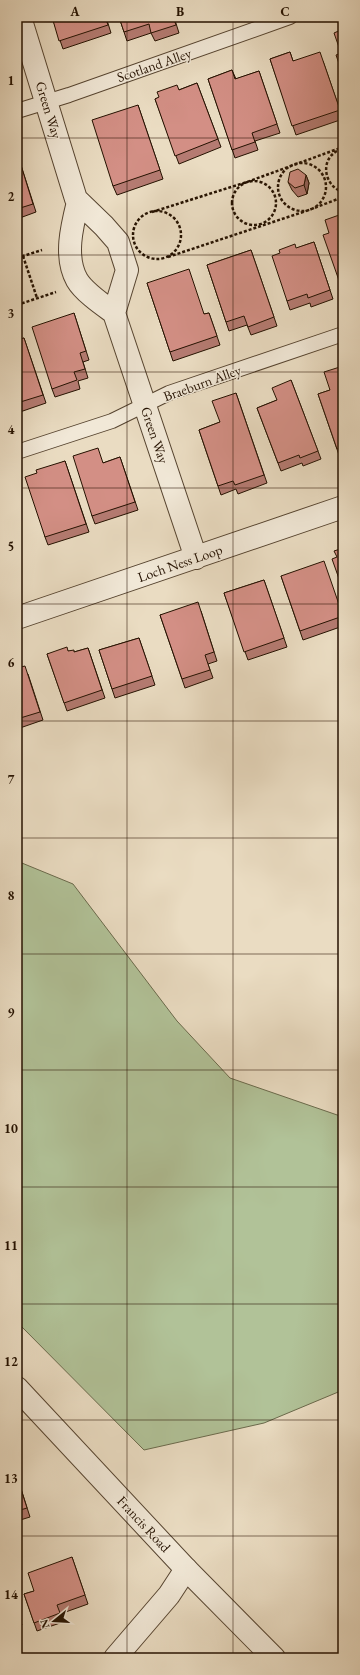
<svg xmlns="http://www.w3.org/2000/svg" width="360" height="1675" font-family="'EB Garamond',serif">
  <rect width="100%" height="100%" fill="#eadcc2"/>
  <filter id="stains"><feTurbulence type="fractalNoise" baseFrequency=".005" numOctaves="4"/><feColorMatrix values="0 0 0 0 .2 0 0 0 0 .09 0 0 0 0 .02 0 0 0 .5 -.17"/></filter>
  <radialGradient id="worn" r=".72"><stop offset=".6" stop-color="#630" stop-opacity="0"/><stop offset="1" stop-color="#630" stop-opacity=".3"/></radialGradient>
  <path fill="#b1c298" stroke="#6a6a4c" d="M17,861L73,884L177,1021L230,1078L343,1117V1390L264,1423L144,1450L17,1322Z"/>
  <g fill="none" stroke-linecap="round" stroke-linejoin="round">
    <g stroke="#564430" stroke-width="16">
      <path id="service" d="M17,111L69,95L290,17
        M17,452L112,421L169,393L343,334"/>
    </g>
    <g stroke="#564430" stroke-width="24">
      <path id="minor" d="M20,17L76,199L104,226L118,242L127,270L114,313L196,558
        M78,202C72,226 64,257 77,280C84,292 103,305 114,313
        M17,618L343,507
        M115,1658L169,1595L186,1569"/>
    </g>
    <g stroke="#564430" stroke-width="24">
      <path id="tertiary" d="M17,1388L186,1569L274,1658"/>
    </g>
    <path stroke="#241100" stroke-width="2.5" stroke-dasharray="3 2" stroke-linecap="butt" d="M337,151C319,161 325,187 343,192
      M278 187a24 24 0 1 1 48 0a24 24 0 1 1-48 0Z
      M232 203a22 22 0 1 1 44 0a22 22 0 1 1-44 0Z
      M133 235a24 24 0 1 1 48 0a24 24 0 1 1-48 0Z
      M152,212L247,182L343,147
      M23,256L37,298
      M168,257L309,210L343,197
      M17,258L42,250
      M17,305L56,292"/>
    <use href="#service" stroke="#f1e8d7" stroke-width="14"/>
    <use href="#minor" stroke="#f1e8d7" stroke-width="22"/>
    <use href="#tertiary" stroke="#f1e8d7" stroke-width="22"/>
  </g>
  <path fill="#b57b72" stroke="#241100" d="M52,17H106L111,33L63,49Z
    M119,17H174L179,33L155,41L151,33L127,41Z
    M290,52L293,61H323L343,119L296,135L270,59Z
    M232,70L236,79L259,71L280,133L255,141L258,150L235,158L208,79Z
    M197,83L221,147L179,164L155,99Z
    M138,105L163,179L117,195L113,186Z
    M19,159L36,212L17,219V160Z
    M306,175L309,183L307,194L298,197L292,190L288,182Z
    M314,242L333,299L311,307L310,303L290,310L287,301L297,248Z
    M251,250L277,326L251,335L247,325L229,331L207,265Z
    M147,283L204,314L209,313L220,345L173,361Z
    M74,313L89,360L83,362L88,378L78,381L80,389L55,397L52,389Z
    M24,338L46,403L17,413V340Z
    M343,366V457L340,458L318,394L330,390Z
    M291,380L321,459L303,466L302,463L281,471L257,408L277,400Z
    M236,393L267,483L238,494L236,489L221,495L199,430L220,422Z
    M120,457L138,510L95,524L92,516L103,463Z
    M65,461L89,532L48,545L45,537L37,473Z
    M17,535L20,545L17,546Z
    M281,576L343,617V626L303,640Z
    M264,580L287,647L248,660L224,593Z
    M201,611L217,661L208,664L213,678L185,688L160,615Z
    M139,638L155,685L115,698L99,650Z
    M88,648L105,698L67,711L47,654L68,651L74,652Z
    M17,668L28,674L43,720L17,729Z
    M17,1476L30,1517L17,1521Z
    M72,1557L88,1604L60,1614L63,1622L37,1631L24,1594L34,1591Z
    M17,1610L22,1625L17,1626Z"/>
  <path fill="#94645d" stroke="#241100" d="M306,175L309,183L307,194L304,185Z"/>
  <path fill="#d38f85" stroke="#241100" d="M52,17H105L108,25L59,41Z
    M119,17H173L176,25L151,33L149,24L124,32Z
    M343,29V75L336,55L341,53L334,33Z
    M290,52L293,61L320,52L340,110L292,126L270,59Z
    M232,70L235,79L259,71L277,124L252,133L255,142L232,150L208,79Z
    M197,83L218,139L175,156L155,99L159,97L157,92L177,85L179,90Z
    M138,105L160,170L113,186L92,120Z
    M19,159L33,204L17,209V160Z
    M298,169L306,175L304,185L295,188L288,182L290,172Z
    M342,214L343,216V289H342L323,235L329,233L325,220Z
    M314,242L330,290L308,298L307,294L287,301L272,256L280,253L279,250L295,244L296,248Z
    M251,250L274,317L248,327L244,316L226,322L207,265Z
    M189,269L204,314L209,313L217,336L170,352L147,283Z
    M74,313L86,351L80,353L85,369L74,372L77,380L52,389L32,327Z
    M24,338L43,395L17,403V340Z
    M343,366V447L337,449L318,394L330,390L324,372Z
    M291,380L318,451L300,458L299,455L278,463L257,408L277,400L272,388Z
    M236,393L264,475L235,485L233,481L218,486L199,430L220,422L212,401Z
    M98,448L103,463L120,457L135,502L92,516L73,456Z
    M65,461L86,524L45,537L25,477L37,473L36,470Z
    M343,548V590L332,559L337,557L334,551Z
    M324,561L343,616L300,631L281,576Z
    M264,580L284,638L244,652L224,593Z
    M198,602L214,652L205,655L210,670L182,679L160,615Z
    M139,638L152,676L112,689L99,650Z
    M67,647L68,651L74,650V652L88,648L102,690L64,703L47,654Z
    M25,666L40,712L17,719V668Z
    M17,1477L27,1508L17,1511Z
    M72,1557L85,1595L57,1605L60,1613L34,1623L24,1594L34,1591L28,1573Z"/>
  <path fill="none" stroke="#241100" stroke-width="1" stroke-opacity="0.55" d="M127,17V1658M233,17V1658M17,138H343M17,255H343M17,372H343M17,488H343M17,604H343M17,721H343M17,838H343M17,954H343M17,1070H343M17,1187H343M17,1304H343M17,1420H343M17,1536H343"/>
  <g text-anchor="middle" stroke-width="3" stroke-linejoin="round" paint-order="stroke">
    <g font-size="14" fill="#241100" stroke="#f1e8d7">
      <text transform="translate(154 65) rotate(-19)" y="5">Scotland Alley</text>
      <text transform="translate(49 110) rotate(73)" y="5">Green Way</text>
      <text transform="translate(202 383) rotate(-20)" y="5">Braeburn Alley</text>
      <text transform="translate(155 435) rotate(71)" y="5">Green Way</text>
      <text transform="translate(180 563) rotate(-19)" y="5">Loch Ness Loop</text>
      <text transform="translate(144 1524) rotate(47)" y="5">Francis Road</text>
    </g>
  </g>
  <rect width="360" height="1675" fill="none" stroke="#eadcc2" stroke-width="44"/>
  <g transform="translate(54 1621) rotate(252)" stroke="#f1e8d7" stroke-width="3" paint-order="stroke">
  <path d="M0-3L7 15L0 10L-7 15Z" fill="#241100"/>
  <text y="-6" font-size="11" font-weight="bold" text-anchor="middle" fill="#241100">N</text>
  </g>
  <rect x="22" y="22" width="316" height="1631" fill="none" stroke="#241100" stroke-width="1.5"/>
  <g font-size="13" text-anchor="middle" font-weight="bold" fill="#241100">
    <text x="75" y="16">A</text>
    <text x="180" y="16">B</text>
    <text x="285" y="16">C</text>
    <text x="11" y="85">1</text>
    <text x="11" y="201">2</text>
    <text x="11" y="318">3</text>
    <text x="11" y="434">4</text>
    <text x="11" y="551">5</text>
    <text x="11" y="667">6</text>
    <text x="11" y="784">7</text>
    <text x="11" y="900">8</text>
    <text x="11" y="1017">9</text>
    <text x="11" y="1133">10</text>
    <text x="11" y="1250">11</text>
    <text x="11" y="1366">12</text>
    <text x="11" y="1483">13</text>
    <text x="11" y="1599">14</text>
  </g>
  <rect width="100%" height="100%" filter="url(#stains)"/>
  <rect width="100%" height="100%" fill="url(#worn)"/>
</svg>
